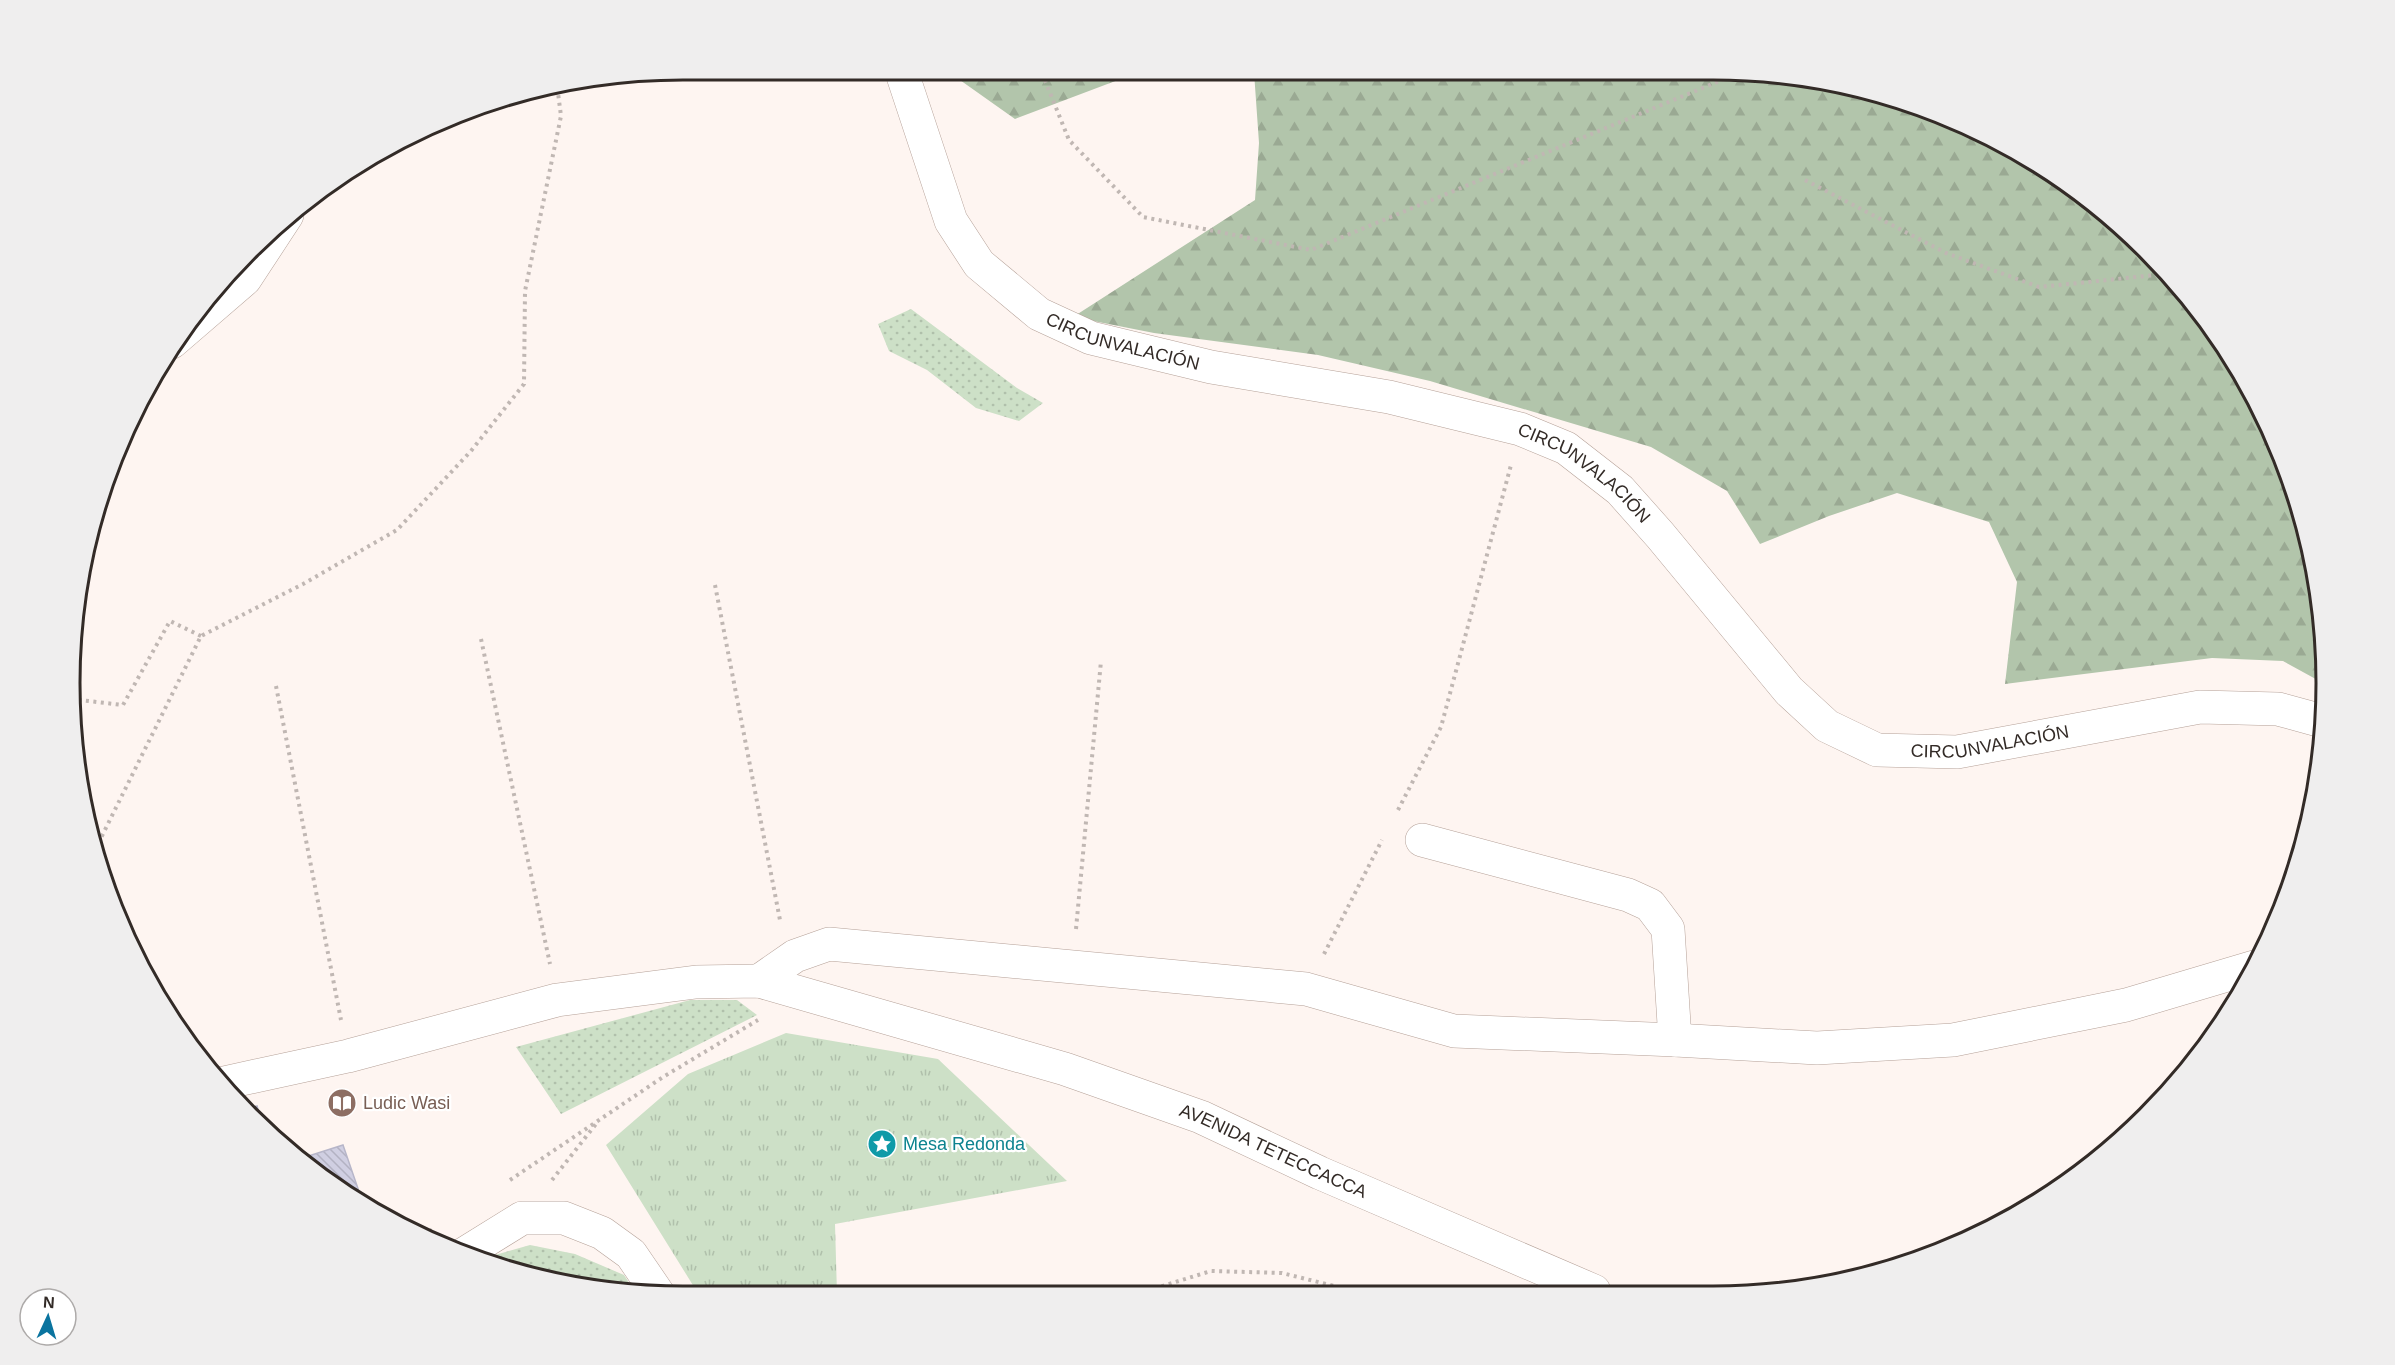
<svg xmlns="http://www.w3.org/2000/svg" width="2395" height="1365" font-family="Arial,sans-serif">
  <defs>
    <pattern id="grass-dots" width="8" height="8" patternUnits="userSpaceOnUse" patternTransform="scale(1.5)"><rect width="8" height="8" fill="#cde0c7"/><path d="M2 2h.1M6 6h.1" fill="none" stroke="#b0c0ab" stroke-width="1.8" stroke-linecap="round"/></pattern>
    <pattern id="forest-firs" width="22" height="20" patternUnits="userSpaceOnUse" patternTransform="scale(1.5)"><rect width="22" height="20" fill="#b2c5ab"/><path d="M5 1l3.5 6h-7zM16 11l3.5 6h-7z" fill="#9aa993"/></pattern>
    <pattern id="park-tufts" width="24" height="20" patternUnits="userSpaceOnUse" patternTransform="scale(1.5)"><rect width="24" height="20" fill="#cde0c7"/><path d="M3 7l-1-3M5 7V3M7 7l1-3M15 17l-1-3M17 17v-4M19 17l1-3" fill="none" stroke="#b0c0ab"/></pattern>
    <pattern id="building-back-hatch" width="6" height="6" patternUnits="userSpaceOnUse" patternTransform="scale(1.5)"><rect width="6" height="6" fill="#d0cfe2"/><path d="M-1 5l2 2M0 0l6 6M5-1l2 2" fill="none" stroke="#b3b2c2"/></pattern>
  </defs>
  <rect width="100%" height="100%" fill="#fef5f1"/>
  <path fill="url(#grass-dots)" d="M911,309L1017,388L1043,403L1019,421L976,408L927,370L889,351L878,324Z
    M690,1000H737L757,1015L561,1114L516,1047Z
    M530,1245L575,1254L624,1275L636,1293L486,1264L477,1260Z"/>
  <path fill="url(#forest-firs)" d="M1752,70L1872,90L2020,151L2117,221L2199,309L2263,411L2305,524L2325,643L2323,683L2283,661L2212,658L2005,684L2017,582L1989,522L1897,493L1829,516L1760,544L1727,491L1651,447L1430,381L1318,355L1154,333L1073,317L1255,200L1259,143L1254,72Z
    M1128,72L1126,77L1015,119L950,73Z"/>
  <path fill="url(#park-tufts)" d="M786,1033L938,1059L1067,1181L835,1224L837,1294L699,1295L606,1145L688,1074Z"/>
  <path fill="url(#building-back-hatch)" stroke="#b7b6c9" stroke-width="1.5" d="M257,1106L264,1130L244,1110Z
    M343,1145L363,1203L361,1204L299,1159Z"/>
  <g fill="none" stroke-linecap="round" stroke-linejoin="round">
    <g stroke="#b5a198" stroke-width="34">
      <g id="minor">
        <path d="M172,342L245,279L287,215"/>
        <path d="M1422,840L1628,895L1650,905L1668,929L1675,1040"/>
        <path d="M759,981L795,956L829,944L1306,989L1454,1031L1675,1040L1817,1048L1953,1040L2126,1005L2254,967"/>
        <path id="s1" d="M219,1084L348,1056L557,1000L696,982L759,981L1065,1069L1201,1117L1320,1173L1594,1291"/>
        <path d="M464,1254L522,1218H564L602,1233L631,1254L659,1295"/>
      </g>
    </g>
    <g stroke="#b5a198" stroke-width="34">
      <g id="highway">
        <path id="s2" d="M902,73L951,221L979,264L1039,314L1091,338L1211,367L1389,397L1520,429L1566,448L1620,490L1660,535L1789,691L1827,726L1877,750L1957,752L2200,707L2278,709L2322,721"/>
      </g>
    </g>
    <path stroke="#c0b7b3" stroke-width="4" stroke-dasharray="3 4.5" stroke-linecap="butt" d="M1042,73L1069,140L1143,217L1311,250L1746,70
      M1805,180L1946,253L2039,287L2166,274
      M715,585L780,920
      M481,639L550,964
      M276,686L341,1020
      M71,699L123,705L170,621L201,636
      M1398,810L1441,727L1511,465
      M95,850L201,636L303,584L397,530L471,451L524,384L525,291L561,116L557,85
      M1076,929L1101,661
      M1324,954L1382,840
      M510,1180L663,1077L758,1020
      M552,1180L596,1124
      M423,1235L433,1229
      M1140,1293L1211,1271L1282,1273L1358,1292"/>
    <use href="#minor" stroke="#fff" stroke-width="33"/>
    <use href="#highway" stroke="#fff" stroke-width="33"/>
  </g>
  <defs>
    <g id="library-disc" transform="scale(1.5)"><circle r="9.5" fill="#8d6e63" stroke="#fff"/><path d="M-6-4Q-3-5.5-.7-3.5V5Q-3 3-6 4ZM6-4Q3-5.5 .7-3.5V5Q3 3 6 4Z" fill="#fff"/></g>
    <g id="sight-disc" transform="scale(1.5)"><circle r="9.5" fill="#0f9aa8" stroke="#fff"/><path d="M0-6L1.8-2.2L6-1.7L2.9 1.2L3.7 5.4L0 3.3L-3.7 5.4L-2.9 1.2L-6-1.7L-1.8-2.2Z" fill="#fff"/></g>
  </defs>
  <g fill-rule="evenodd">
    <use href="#library-disc" x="342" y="1103"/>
    <use href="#sight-disc" x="882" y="1144"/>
  </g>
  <g text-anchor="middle" stroke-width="4.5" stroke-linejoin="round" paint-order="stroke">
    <g font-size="18" fill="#332b27" stroke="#fff">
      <text dy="6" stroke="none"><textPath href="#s2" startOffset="374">CIRCUNVALACIÓN</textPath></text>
      <text dy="6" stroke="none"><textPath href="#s2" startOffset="860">CIRCUNVALACIÓN</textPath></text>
      <text dy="6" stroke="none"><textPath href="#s2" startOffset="1383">CIRCUNVALACIÓN</textPath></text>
      <text dy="6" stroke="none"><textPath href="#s1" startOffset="1094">AVENIDA TETECCACCA</textPath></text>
    </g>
    <g font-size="18" fill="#785e54" stroke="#fff" text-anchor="start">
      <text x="363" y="1109">Ludic Wasi</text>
    </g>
    <g font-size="18" fill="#0d838f" stroke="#fff" text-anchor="start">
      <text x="903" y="1150">Mesa Redonda</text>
    </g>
  </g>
  <path d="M0 0H2395V1365H0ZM683 80H1713A603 603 0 0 1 2316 683V683A603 603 0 0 1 1713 1286H683A603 603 0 0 1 80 683V683A603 603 0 0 1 683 80Z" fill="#efeeee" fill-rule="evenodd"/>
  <path fill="none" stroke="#332b27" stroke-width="3" d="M683 80H1713A603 603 0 0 1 2316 683V683A603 603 0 0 1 1713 1286H683A603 603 0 0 1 80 683V683A603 603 0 0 1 683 80Z"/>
  <g transform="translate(48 1317) rotate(4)"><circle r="28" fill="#ffffff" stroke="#adaaa9" stroke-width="1.5"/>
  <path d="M0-4.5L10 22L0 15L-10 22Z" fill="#0a749f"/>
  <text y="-9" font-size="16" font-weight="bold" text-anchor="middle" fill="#332b27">N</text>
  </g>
</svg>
